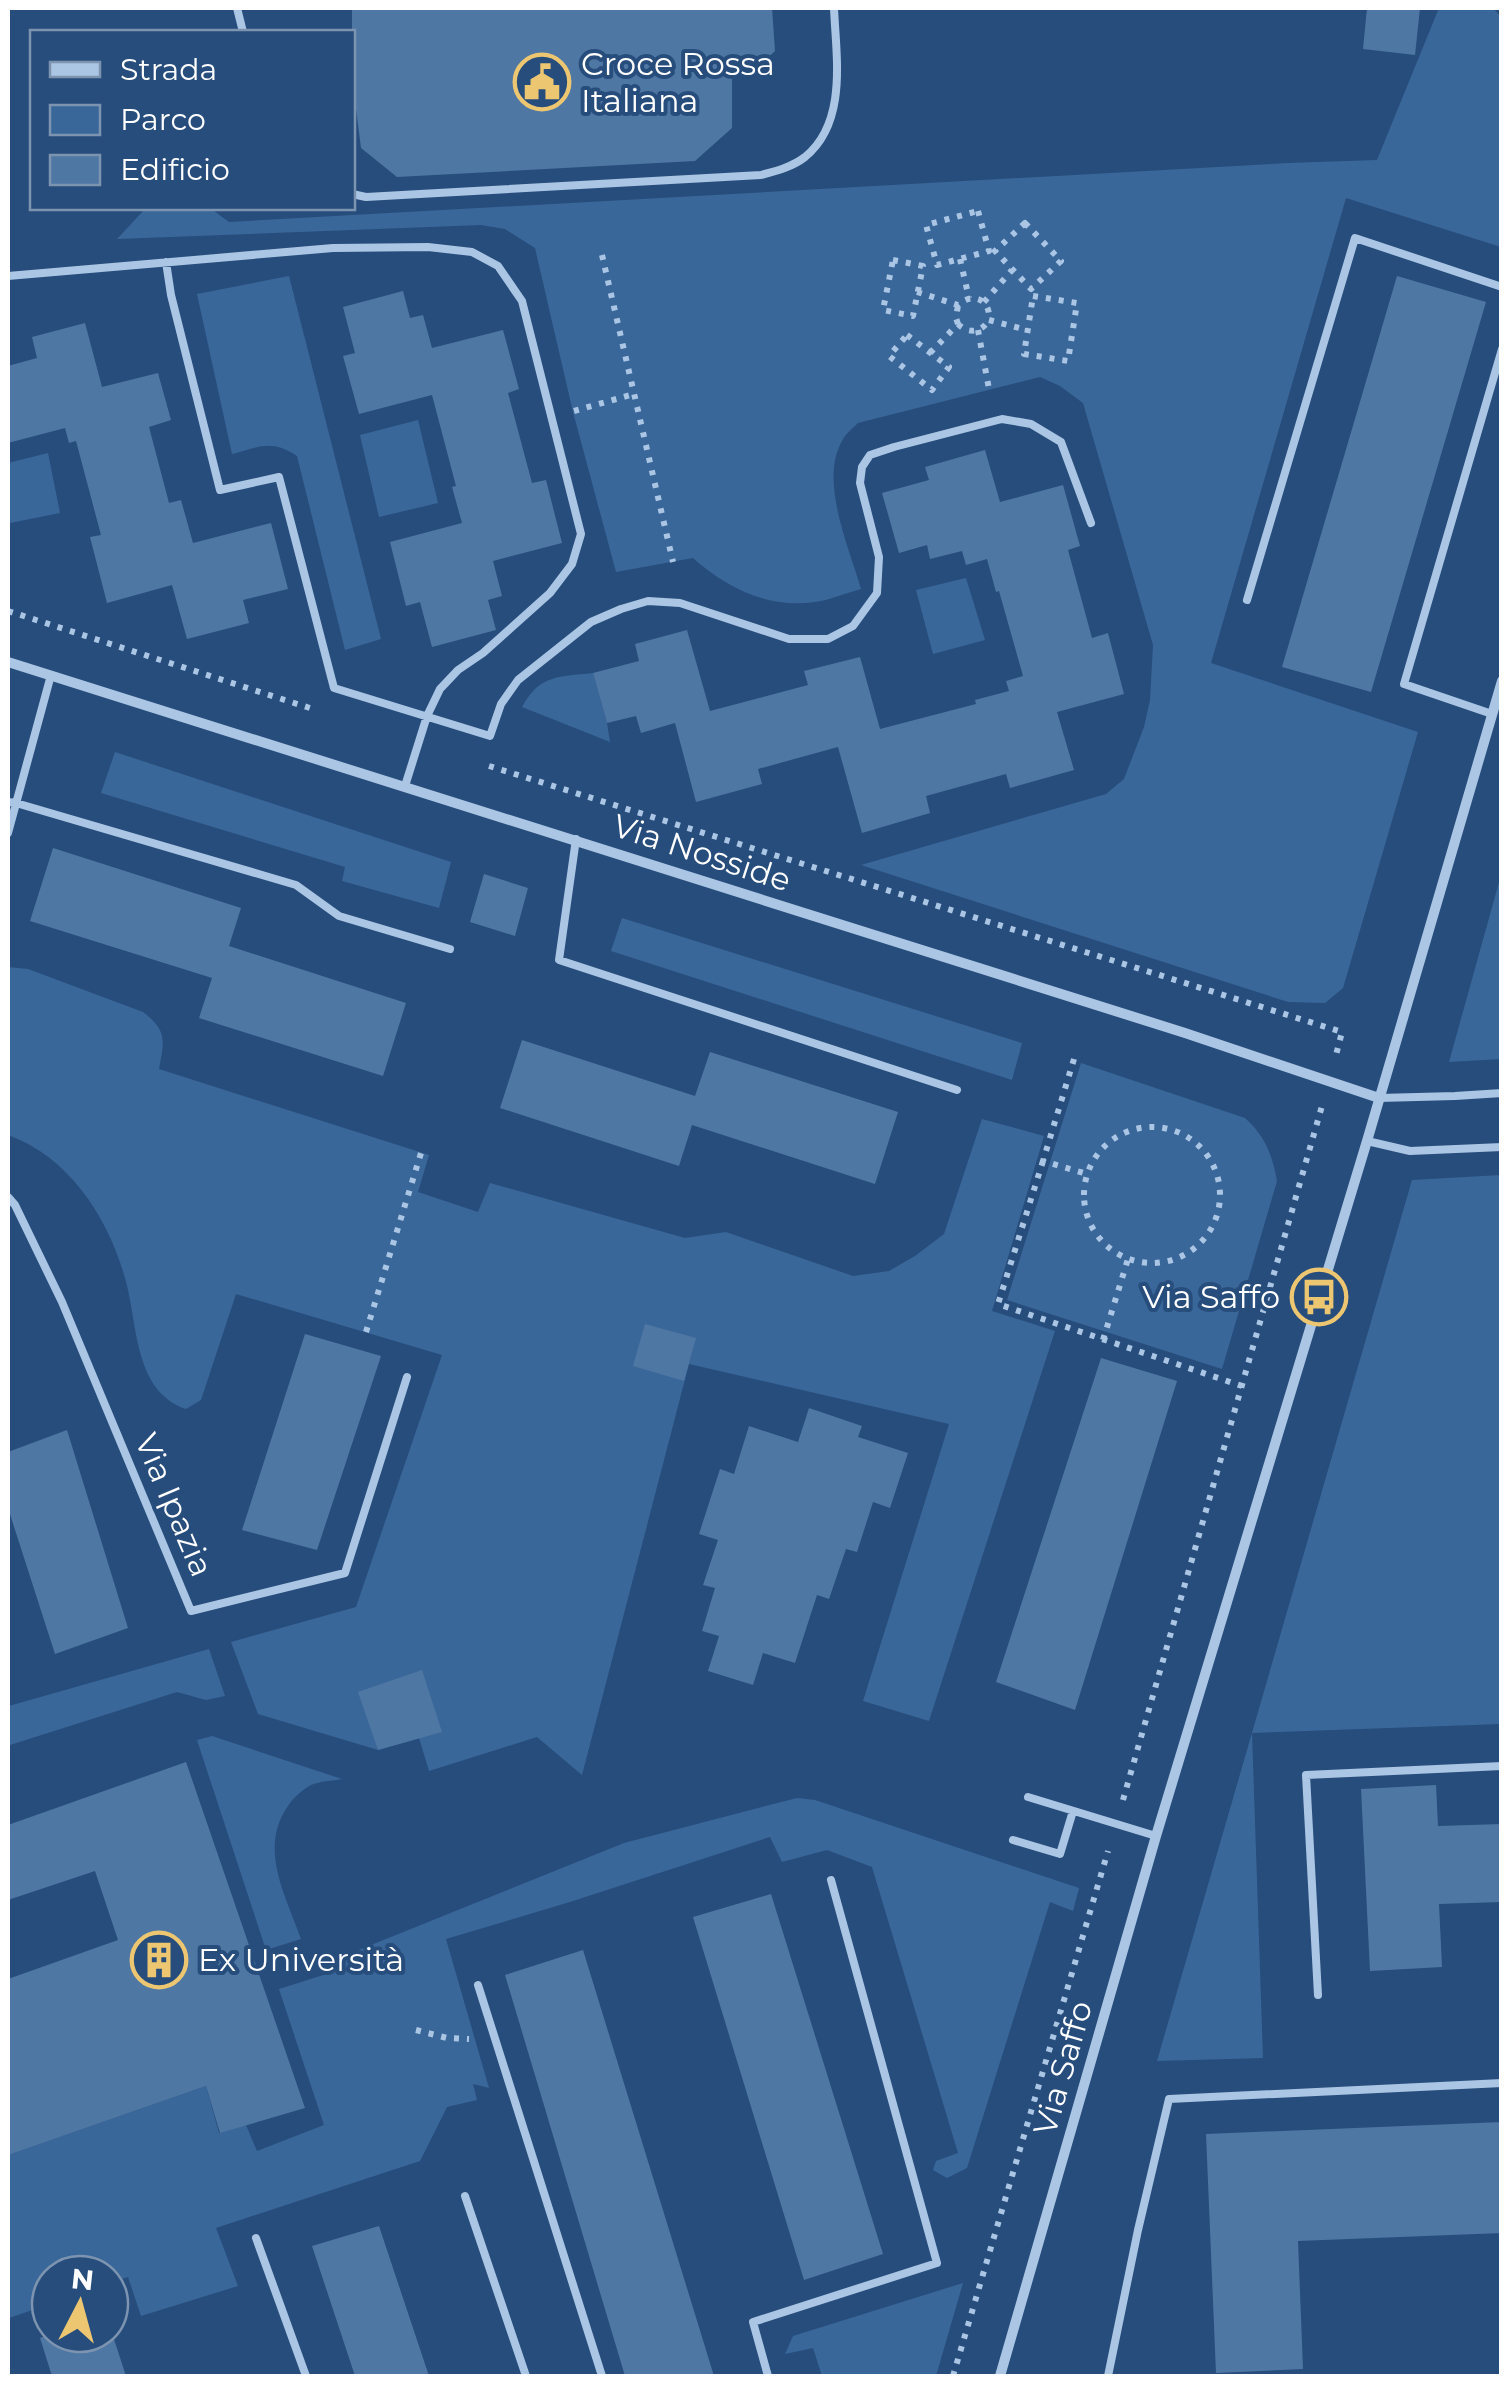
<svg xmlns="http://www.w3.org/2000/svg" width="1509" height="2384" font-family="Montserrat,sans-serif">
  <rect width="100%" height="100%" fill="#274d7c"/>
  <path fill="#3a6799" d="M1439,8H1493L1501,17V247L1346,198L1211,663L1418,732L1343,988L1325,1003L1288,1002L861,865L1106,794L1124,779L1144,727L1150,700L1153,645L1083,403L1060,386L1040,377L858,423C853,428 845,434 842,441C819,481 849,547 861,589C846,593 830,600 815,602C770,609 726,588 693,558L616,572L573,412L535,248L505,229L481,225L117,239L146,208H210L229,222L1288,163L1377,160Z
    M289,276L381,639L345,650L297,456C271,439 260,447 232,454L197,294Z
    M418,420L438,503L379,517L360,435Z
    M48,453L60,513L10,523L8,510V463Z
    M966,578L985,640L933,654L916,590Z
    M593,673L607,723L610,742L522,707C540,674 559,677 593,673Z
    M115,752L451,862L439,908L342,881L345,867L101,793Z
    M1501,875V1059L1449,1062Z
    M622,918L1022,1043L1012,1080L611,951Z
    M8,967L28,969L143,1012C168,1031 164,1041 159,1069L429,1155L418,1192L478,1212L490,1183L685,1238L726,1232L853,1276L889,1271L915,1256L944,1234L982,1119L1044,1136L992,1311L1055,1331L929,1721L863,1701L949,1424L689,1364L582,1775L537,1737L429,1771L419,1738L378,1750L258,1714L231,1642L356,1607L442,1355L236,1294L201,1400L186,1409C133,1391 138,1322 125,1278C108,1217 69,1157 8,1135Z
    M1081,1063L1245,1118C1265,1136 1272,1154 1277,1181L1222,1369L1007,1300Z
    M1501,1175V1724L1252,1733L1263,2058L1157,2061L1412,1180Z
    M209,1649L225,1696L206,1700L177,1692L10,1745L8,1737V1704L9,1706Z
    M212,1736L342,1779C332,1781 320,1781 311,1785C302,1790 293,1798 288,1806C258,1848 286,1896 301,1939L266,1950L197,1740Z
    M797,1798L815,1800L1079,1888L1073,1911L1050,1902L967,2168L947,2178L933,2170L936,2161L958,2153L872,1867L827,1850L782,1862L770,1837L570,1902L446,1939L489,2088L473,2084L477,2100L447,2107L420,2161L216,2228L238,2286L141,2316L128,2277L110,2283V2274H50V2304L9,2318L8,2138L13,2153L206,2086L219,2133L246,2125L257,2151L324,2125L279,1989L336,1971L334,1960L624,1843Z
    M963,2283L936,2376H822L813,2348L785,2354L793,2336Z"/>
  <path fill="#4f77a4" d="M352,8H772L775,51L758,67L732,70V128L695,161L397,177L361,148L352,78Z
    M1367,8H1420L1415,55L1363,49Z
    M1397,276L1486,302L1371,692L1282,667Z
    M403,291L410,318L423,315L432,348L503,330L519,389L508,393L532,483L546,480L562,543L493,561L502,596L488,600L496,630L432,647L420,602L406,606L390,542L462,523L452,487L456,486L432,395L359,414L343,356L355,353L343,307Z
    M85,323L102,387L158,373L171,420L149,427L169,503L181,500L193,543L271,523L288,589L243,600L249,623L187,639L172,585L107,603L90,537L101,535L76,441L69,443L65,428L8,443V366L37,358L32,337Z
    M985,450L1000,502L1063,485L1080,546L1068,550L1092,638L1108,633L1124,694L1057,712L1074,770L1010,788L1006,774L926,796L930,813L862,833L838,747L758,769L762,784L696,802L675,723L641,733L636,716L607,723L593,673L639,661L635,644L687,630L710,711L808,685L804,671L860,657L880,729L976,704L975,700L1009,691L1006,681L1023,676L999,591L996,592L987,559L966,565L962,551L930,559L927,545L899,553L882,493L929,480L925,467Z
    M53,848L241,908L229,946L406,1003L383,1076L199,1018L212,978L30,921Z
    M484,874L528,888L515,936L470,922Z
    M522,1040L695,1096L710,1052L898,1112L875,1184L692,1125L679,1166L500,1108Z
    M645,1324L696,1338L684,1381L633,1366Z
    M305,1334L381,1356L317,1550L242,1530Z
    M1101,1358L1177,1381L1075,1710L996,1682Z
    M809,1408L862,1426L858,1437L908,1453L890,1508L873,1502L857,1552L846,1549L829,1599L817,1595L795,1663L763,1653L753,1685L708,1671L719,1636L702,1631L715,1588L703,1585L718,1540L699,1534L720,1469L734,1474L749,1426L798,1442Z
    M67,1430L128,1628L55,1654L8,1508V1452Z
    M422,1670L442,1732L378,1750L358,1692Z
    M186,1762L305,2108L220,2133L206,2086L8,2155V1979L118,1940L95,1871L8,1900V1825Z
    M1436,1785L1438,1826L1502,1824V1902L1439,1904L1442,1967L1370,1971L1361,1789Z
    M771,1894L883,2254L804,2280L693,1917Z
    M583,1950L714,2376H625L505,1975Z
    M1502,2122V2233L1298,2241L1303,2369L1216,2373L1206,2134Z
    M379,2226L429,2376H355L312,2246Z
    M110,2327L126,2376H52L40,2338L50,2334H110Z"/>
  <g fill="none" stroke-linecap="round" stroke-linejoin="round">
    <path stroke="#abc6e4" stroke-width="6" stroke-dasharray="5 8" stroke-linecap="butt" d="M978,211L989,251L937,265L926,225Z
      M1025,223L1061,261L1031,289L995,251Z
      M602,255L673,562
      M960,259L969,298
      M893,260L923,266L913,316L883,310Z
      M917,292L958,305C973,291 991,300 989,320
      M1033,296L1077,303L1068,361L1024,354Z
      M984,302L1012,270
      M989,320L1027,330
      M958,324C968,334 981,333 989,320
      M958,324L956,318L958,305
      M978,330L989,389
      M907,335L949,367L932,390L889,356Z
      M930,353L958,324
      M574,411L634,394
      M8,611L316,710
      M489,766L1342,1032L1336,1055
      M1074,1059L1043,1161L1087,1174
      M1084 1195a68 68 0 1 1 136 0a68 68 0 1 1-136 0Z
      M1043,1161L998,1304L1242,1386
      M366,1332L421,1153
      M1103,1340L1128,1259
      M1123,1800L1322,1106
      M416,2030L447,2038L469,2039
      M953,2376L1108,1851"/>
    <path stroke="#abc6e4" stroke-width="8" d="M237,8L243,32
      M352,194L366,197L761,175C776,171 792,167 805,157C848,122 836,56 834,8
      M166,262L171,295L220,490L279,477L334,688L490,736L501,704L518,680L591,622L621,609L648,601L680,603L789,639H828L853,626L877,593L879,557L860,483L862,467L870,455L894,447L1002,419L1031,424L1061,442L1091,523
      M8,276L333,248L428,247L472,252L498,266L522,301L581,534L572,564L550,593L483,653L458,670L440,689L427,716L405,786
      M1247,600L1355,238L1502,287
      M1492,714L1404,684L1502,349
      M8,802L16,803L296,885L339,916L450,949
      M8,833L51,675
      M576,839L559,960L957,1090
      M1379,1098L1455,1096L1502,1093
      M1367,1141L1410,1151L1502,1147
      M8,1197L15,1205L62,1302L191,1611L345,1573L407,1377
      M1028,1797L1156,1836
      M1013,1840L1060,1854L1073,1811
      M478,1985L602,2376
      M1318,1995L1306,1775L1502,1766
      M465,2196L526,2376
      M256,2238L306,2376
      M768,2376L753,2322L937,2263L831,1880
      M1108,2376L1138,2230L1169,2099L1502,2083"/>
    <path stroke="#abc6e4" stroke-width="10" d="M8,662L1185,1033L1379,1098
      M1000,2376L1156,1836L1367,1141L1502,681"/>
  </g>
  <defs>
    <g id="civic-ring" transform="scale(2.875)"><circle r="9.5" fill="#274d7c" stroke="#ecc671" stroke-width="1.5"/><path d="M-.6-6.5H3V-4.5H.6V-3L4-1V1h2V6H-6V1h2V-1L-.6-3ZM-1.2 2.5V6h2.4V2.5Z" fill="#ecc671"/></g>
    <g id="bus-ring" transform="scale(2.875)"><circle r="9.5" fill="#274d7c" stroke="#ecc671" stroke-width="1.5"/><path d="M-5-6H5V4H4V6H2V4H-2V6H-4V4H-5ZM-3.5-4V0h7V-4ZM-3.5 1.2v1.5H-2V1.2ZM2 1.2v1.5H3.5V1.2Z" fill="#ecc671"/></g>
    <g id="building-ring" transform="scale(2.875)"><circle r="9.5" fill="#274d7c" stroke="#ecc671" stroke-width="1.5"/><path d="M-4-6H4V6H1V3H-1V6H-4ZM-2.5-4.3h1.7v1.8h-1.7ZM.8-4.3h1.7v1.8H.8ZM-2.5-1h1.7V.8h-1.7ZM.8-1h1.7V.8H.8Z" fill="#ecc671"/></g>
  </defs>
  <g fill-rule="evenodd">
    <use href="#civic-ring" x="542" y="82"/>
    <use href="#bus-ring" x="1319" y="1297"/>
    <use href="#building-ring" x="159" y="1960"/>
  </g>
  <g text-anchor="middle" stroke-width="8" stroke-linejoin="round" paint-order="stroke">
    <g font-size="32" fill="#fff" stroke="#274d7c" text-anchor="start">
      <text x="581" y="75">Croce Rossa<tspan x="581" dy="37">Italiana</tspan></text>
      <text x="1280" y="1308" text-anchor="end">Via Saffo</text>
      <text x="198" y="1971">Ex Università</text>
    </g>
    <g font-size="32" fill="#fff" stroke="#274d7c">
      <text transform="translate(702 853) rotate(18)" y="11">Via Nosside</text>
      <text transform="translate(174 1505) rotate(67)" y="11">Via Ipazia</text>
      <text transform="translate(1063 2068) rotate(-74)" y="11">Via Saffo</text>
    </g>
  </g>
  <rect width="1509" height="2384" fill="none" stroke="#ffffff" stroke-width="20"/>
  <rect x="30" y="30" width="325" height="180" fill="#274d7c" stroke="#7d94b0" stroke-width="2.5"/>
  <rect x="50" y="62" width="50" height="15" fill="#abc6e4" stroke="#7d94b0" stroke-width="2.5"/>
  <text x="120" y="80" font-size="30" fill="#ffffff">Strada</text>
  <rect x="50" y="105" width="50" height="30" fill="#3a6799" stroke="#7d94b0" stroke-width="2.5"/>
  <text x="120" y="130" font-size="30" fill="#ffffff">Parco</text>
  <rect x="50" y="155" width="50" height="30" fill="#4f77a4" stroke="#7d94b0" stroke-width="2.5"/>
  <text x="120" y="180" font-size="30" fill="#ffffff">Edificio</text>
  <g transform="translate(80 2304) rotate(6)"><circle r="48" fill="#274d7c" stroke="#7d94b0" stroke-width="2.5"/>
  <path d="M0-8L18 38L0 25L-18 38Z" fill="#ecc671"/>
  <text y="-15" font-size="28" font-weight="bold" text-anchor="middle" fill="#ffffff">N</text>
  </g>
</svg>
